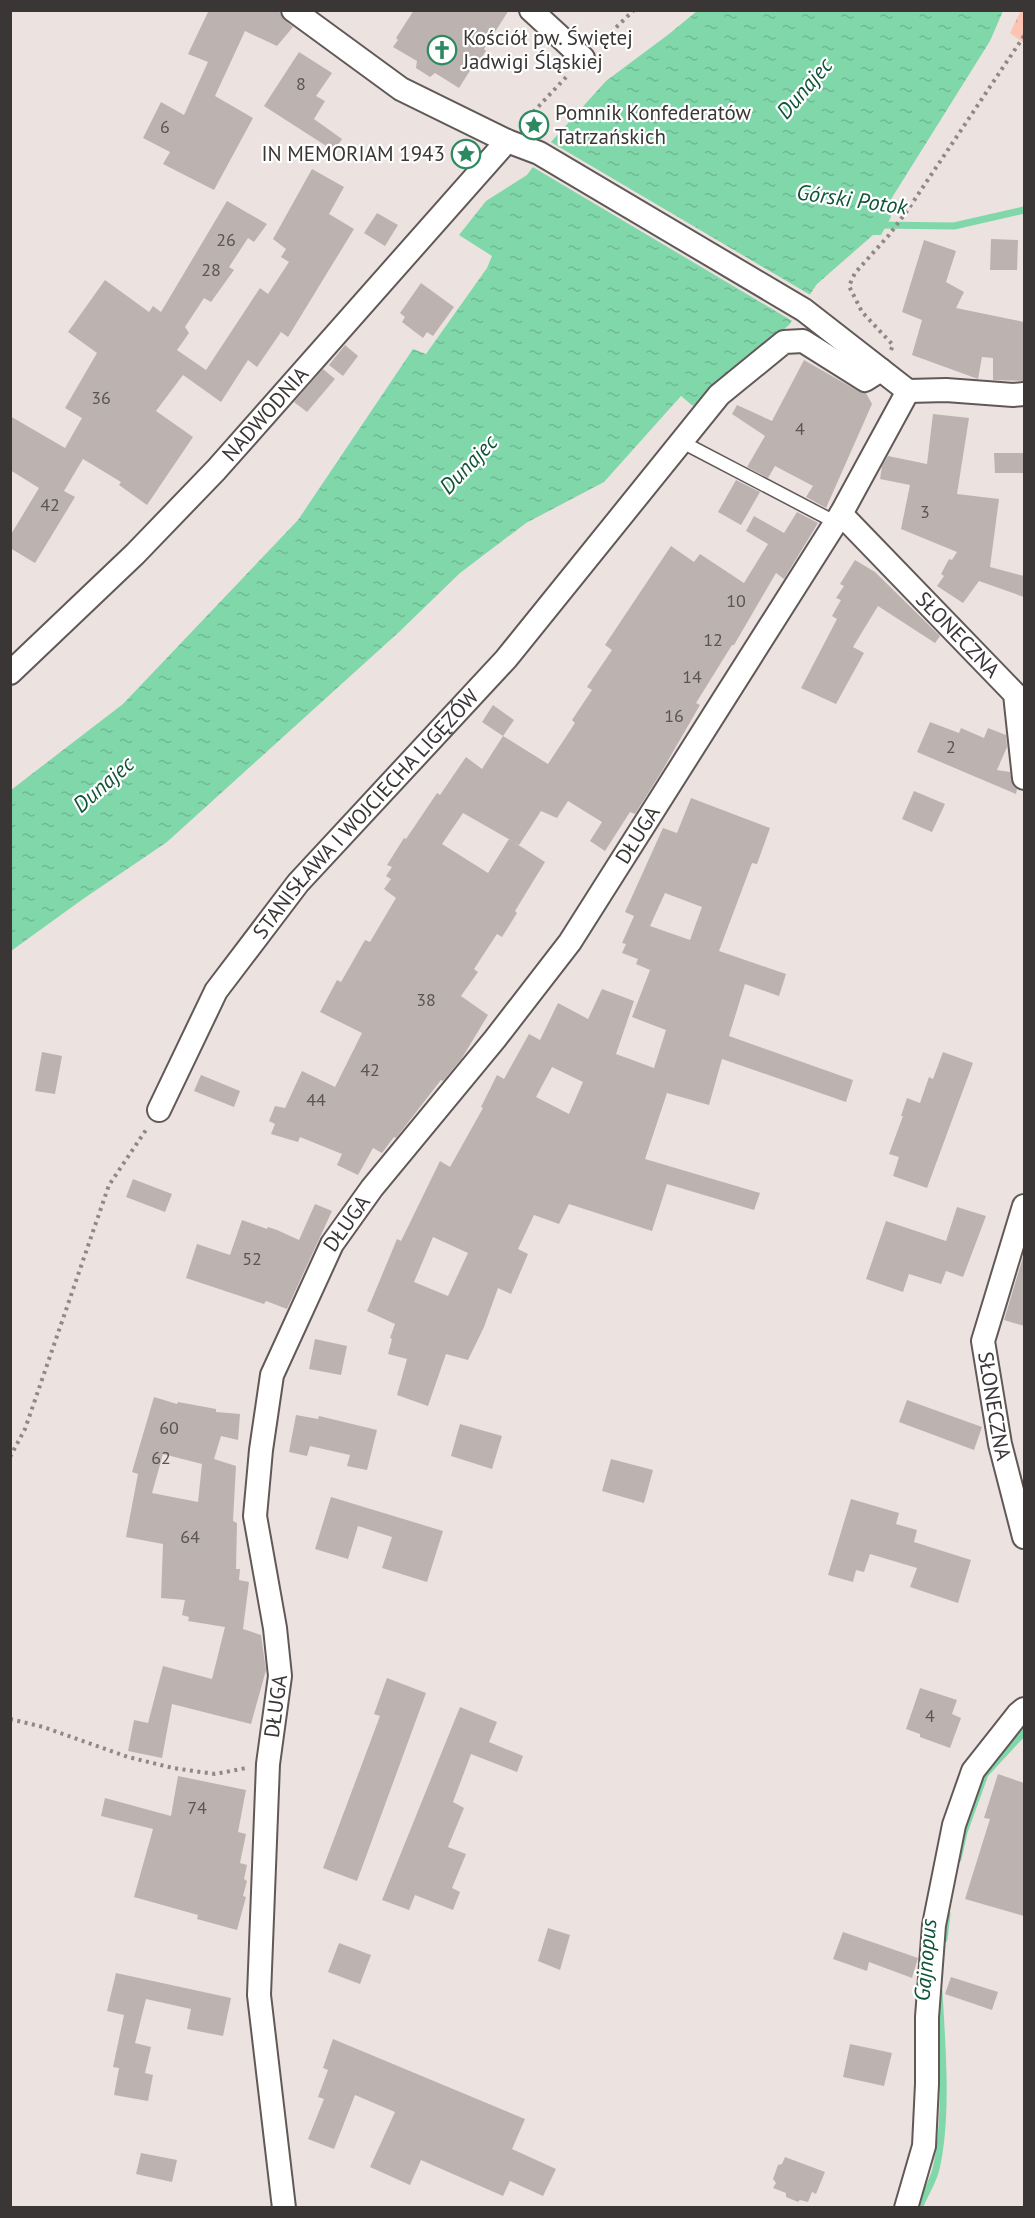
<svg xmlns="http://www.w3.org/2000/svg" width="1035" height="2218" font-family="'PT Sans',sans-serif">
  <defs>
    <pattern id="forest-crowns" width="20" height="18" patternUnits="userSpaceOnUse" patternTransform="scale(1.5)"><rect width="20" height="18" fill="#fdc4b3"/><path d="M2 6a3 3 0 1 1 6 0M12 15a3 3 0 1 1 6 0" fill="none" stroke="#daa99b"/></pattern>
    <pattern id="water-ripples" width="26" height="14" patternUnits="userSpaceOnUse" patternTransform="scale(1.5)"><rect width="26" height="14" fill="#80d7aa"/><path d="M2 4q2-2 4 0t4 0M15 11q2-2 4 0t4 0" fill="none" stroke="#6fb993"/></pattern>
  </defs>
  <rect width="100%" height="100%" fill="#ece2df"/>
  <path fill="url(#forest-crowns)" d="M1021,10L1024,11V43L1010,33Z"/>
  <path fill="url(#water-ripples)" d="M697,11H1003L990,41L888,204L891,217L881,235H873L817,284L789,325L693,406L681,396L604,482L526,523L460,573L399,632L167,842L83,899L11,951V790L123,704L298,520L413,349L426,354L487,268L492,256L459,235L486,201L527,175L551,142L606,81L669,34Z"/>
  <path fill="#ece2df" d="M549,141L812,296L794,322L531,166Z"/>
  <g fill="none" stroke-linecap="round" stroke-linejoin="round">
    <path stroke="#80d7aa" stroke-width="7" d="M879,225L954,226L1024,210
      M958,1859L964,1832L985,1774L1024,1732
      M944,1939L947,1914
      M919,2208C924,2195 933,2182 936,2169C948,2117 942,2046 939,1992"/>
  </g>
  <path fill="#bcb3b1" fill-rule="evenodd" d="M209,10H278L285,20L293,27L277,46L245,31L215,96L253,118L214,190L163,164L170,152L143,138L161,102L184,115L208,62L188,54Z
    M414,10H509L484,49L486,51L473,70L471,69L459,88L435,73L430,77L416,68L417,61L393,47L398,40L396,38Z
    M299,52L332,73L316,96L325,101L314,119L342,139L334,151L264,106Z
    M312,169L344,187L329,214L354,229L288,337L281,332L257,367L248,360L221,402L183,375L156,411L193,437L147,505L119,485L121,482L83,459L64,491L75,497L35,563L10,548V536L39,488L10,470V416L65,448L82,418L65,408L97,353L68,332L105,280L149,312L153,306L161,312L227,201L267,224L254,242L248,238L229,267L234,270L211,302L204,298L185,327L189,333L177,350L206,370L260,288L268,294L289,262L281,257L286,249L273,239Z
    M377,213L398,225L385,246L364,233Z
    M991,239L1018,240L1017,270H990Z
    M924,240L956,251L946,282L964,292L956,308L1024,322V381L993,380V358L982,357L978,379L912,355L922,320L902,312Z
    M421,283L454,307L433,336L427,332L423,338L402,322L405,317L400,313Z
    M345,345L358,356L343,376L329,365Z
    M804,360L858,391L866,393L872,404L826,508L806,497L813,486L775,466L768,478L747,467L765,436L732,414L737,405L772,421Z
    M323,369L335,379L307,412L294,402Z
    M933,414L969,418L957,494L999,499L990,567L1024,576V597L979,581L963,603L937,586L944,576L941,574L949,559L952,560L957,552L901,529L910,485L880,479L882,466L888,456L927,464Z
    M994,453H1024V473H995Z
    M736,480L760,492L741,525L718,512Z
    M797,512L818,523L784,579L776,573L734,645H732L696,703L700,705L662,771L635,814L630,812L605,851L590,841L602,822L568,801L557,818L541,811L519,845L463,813L442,844L488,873L509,839L545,862L515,911L517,913L502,937L497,934L474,969L478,972L461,996L488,1015L462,1058L443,1081L441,1080L396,1138L394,1137L382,1153L373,1148L358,1175L337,1165L342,1154L300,1137L298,1142L271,1134L275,1124L269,1121L275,1106L285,1108L302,1071L335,1087L362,1033L320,1012L337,980L341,982L365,940L370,942L396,898L384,889L391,879L386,876L392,867L387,865L404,838L406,839L437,793L440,795L466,757L482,769L503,736L548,764L575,723L572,720L592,690L587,687L612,650L605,645L671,546L694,562L700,554L744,583L768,544L746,531L754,516L784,533Z
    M855,560L875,572L940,636L935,643L878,606L853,647L864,653L836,704L801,688L837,619L832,616L841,600L836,598L844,586L840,584Z
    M493,705L514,720L503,736L482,722Z
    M930,722L959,733L961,728L984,738L988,728L1006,735L1007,747L997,770L1010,772L1013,785L1017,789L1016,794L917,752Z
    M914,791L945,804L932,832L902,819Z
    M691,798L770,828L757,864L752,863L719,951L786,974L779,996L745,984L729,1036L853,1080L846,1102L722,1059L709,1105L667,1093L645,1159L760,1193L754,1210L667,1184L652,1231L569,1204L559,1224L534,1215L518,1249L528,1254L511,1294L498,1288L484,1327L468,1360L446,1354L428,1406L397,1395L407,1359L388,1354L392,1339L390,1338L395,1324L367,1311L397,1239L401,1241L440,1161L450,1167L483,1108L481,1107L497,1075L504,1079L529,1034L540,1040L558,1003L588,1019L602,989L634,1001L616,1054L654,1068L666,1030L632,1017L650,970L636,964L638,959L622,953L626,944L622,943L634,916L625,912L663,828L677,833ZM665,893L702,907L690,940L650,926ZM552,1067L583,1082L569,1114L536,1097ZM433,1237L468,1253L448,1296L414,1282Z
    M42,1052L62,1056L55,1094L35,1091Z
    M943,1052L973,1063L927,1188L893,1176L899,1157L889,1154L903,1116H901L907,1098L920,1103L929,1077L933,1079Z
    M201,1075L240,1091L234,1107L194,1091Z
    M133,1179L172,1194L165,1212L126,1197Z
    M315,1204L332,1211L287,1309L266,1301L264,1304L186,1278L197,1244L230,1255L242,1220L267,1229L268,1227L277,1230L299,1240Z
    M957,1207L986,1216L963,1277L946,1271L941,1284L909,1274L903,1292L866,1279L886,1221L946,1241Z
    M1023,1257H1024V1326L1004,1320Z
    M315,1339L347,1346L341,1375L309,1369Z
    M154,1397L177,1404L178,1402L216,1409V1412L240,1414L238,1440L221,1436L214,1459L236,1466L233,1521L237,1523L236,1569H240L239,1580L249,1582L243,1629L261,1635L266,1670L251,1724L172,1704L162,1758L128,1751L134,1720L148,1723L163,1666L212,1679L225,1627L188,1621L189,1617L182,1615L185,1600L161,1598L163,1544L126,1537L138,1474L132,1472ZM163,1454L202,1464L198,1502L152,1493Z
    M907,1400L982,1427L974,1450L899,1422Z
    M296,1415L318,1419L319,1416L377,1430L367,1470L347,1466L350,1455L310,1446L307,1456L289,1452Z
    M460,1424L502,1436L492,1469L451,1456Z
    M611,1459L653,1470L644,1503L602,1491Z
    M331,1497L443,1531L427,1582L382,1568L392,1537L358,1526L348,1559L315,1549Z
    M851,1499L899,1513L896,1524L917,1530L914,1542L971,1560L958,1603L910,1587L917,1568L870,1554L864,1572L856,1570L853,1582L828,1575Z
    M387,1678L426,1693L357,1881L323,1868L380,1716L374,1714Z
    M920,1688L957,1700L952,1714L961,1718L950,1748L920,1737V1734L906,1729Z
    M460,1707L497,1722L489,1742L523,1756L517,1772L471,1754L453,1802L464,1808L448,1847L466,1854L452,1888L460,1892L453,1910L415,1895L409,1910L382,1900Z
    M998,1774L1024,1783V1916L965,1899L990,1819L984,1818Z
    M178,1776L246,1790L238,1832L246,1834L240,1863L247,1865L244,1879L247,1881L243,1896L246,1897L237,1930L197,1919L198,1915L134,1897L153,1829L101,1816L105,1798L171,1816Z
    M548,1928L570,1935L560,1970L538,1961Z
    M843,1932L918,1958L912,1978L869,1962L867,1971L833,1959Z
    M339,1943L371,1955L360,1984L328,1972Z
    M116,1973L231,1998L223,2036L187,2029L191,2009L146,1999L135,2043L151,2047L145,2073L153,2075L148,2101L114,2095L119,2068L113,2067L124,2015L107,2011Z
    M951,1977L998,1992L992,2010L945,1994Z
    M333,2039L525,2119L512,2149L556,2169L543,2196L510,2181L503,2196L421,2160L410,2185L370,2167L395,2112L355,2095L334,2149L308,2139L324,2099L318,2097L328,2070L323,2068Z
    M850,2044L892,2053L884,2086L843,2077Z
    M141,2153L177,2160L172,2182L136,2174Z
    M785,2157L825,2172L816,2194L812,2192L808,2202L800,2200L798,2202L786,2197V2193L773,2188L776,2183L773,2179L778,2165L782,2164Z"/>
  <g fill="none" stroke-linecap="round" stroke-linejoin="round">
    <g stroke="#615957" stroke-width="15">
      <path id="lane" d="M682,442L835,522"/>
    </g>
    <g stroke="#615957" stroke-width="26">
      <g id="street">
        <path d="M293,10L401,89L507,141L539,153L804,310L908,391"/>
        <path d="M531,10L583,58"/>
        <path d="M908,391L946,390L1013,395L1024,394"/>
        <path id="s1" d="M841,514L1015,694L1024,778"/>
        <path id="s2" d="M10,673L135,554L216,470L507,141"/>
        <path id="s3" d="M159,1110L216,991L298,883L506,659L719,395L784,342L803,341L865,380L881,370"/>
        <path id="s4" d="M1024,1206L983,1341L1000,1444L1024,1537"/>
        <path id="s5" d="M284,2208L259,1995L268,1764L280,1676L275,1628L255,1516L261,1450L272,1375L332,1244L372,1188L495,1039L570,942L841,514L908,391"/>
        <path d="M906,2208L924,2146L927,2084V2017L934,1925L954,1825L973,1771L1018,1714L1024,1709"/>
      </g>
    </g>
    <path stroke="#8f8886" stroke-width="4" stroke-dasharray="3 4.5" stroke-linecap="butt" d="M600,43L634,10
      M523,123L569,74
      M891,350L893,345L862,312L849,286L855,273L889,235L907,211L1024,36
      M10,1457L25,1429L109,1185L148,1127
      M10,1719L43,1727L128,1757L173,1768L215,1774L246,1768"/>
    <use href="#lane" stroke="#fff" stroke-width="12"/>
    <use href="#street" stroke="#fff" stroke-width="22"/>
  </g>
  <defs>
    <g id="church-ring" transform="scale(1.5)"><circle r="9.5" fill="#fff" stroke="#2d8960" stroke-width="1.5"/><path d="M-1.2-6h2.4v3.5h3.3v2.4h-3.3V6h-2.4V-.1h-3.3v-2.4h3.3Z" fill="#2d8960"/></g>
    <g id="sight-ring" transform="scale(1.5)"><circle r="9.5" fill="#fff" stroke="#2d8960" stroke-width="1.5"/><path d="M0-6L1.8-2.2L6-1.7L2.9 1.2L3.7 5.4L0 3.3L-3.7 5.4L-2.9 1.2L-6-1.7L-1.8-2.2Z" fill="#2d8960"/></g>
  </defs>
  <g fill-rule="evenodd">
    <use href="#church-ring" x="442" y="50"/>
    <use href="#sight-ring" x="534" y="125"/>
    <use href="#sight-ring" x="466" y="154"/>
  </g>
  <g text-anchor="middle" stroke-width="4.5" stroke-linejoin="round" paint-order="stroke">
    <g font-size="18" fill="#5a5554">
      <text x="301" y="90">8</text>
      <text x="165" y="133">6</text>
      <text x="226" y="246">26</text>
      <text x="211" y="276">28</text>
      <text x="101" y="404">36</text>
      <text x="800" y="435">4</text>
      <text x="50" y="511">42</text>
      <text x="925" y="518">3</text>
      <text x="736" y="607">10</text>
      <text x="713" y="646">12</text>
      <text x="692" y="683">14</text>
      <text x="674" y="722">16</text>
      <text x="951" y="753">2</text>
      <text x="426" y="1006">38</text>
      <text x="370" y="1076">42</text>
      <text x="316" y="1106">44</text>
      <text x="252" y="1265">52</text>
      <text x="169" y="1434">60</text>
      <text x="161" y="1464">62</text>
      <text x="190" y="1543">64</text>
      <text x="930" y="1722">4</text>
      <text x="197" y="1814">74</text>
    </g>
    <g font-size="21" fill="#3a3635" stroke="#fff" text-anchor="start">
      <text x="463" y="45">Kościół pw. Świętej<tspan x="463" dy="24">Jadwigi Śląskiej</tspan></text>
      <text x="555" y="120">Pomnik Konfederatów<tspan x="555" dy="24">Tatrzańskich</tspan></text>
      <text x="445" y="161" text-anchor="end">IN MEMORIAM 1943</text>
    </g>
    <g font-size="21" fill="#3a3635" stroke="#fff">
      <text dy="7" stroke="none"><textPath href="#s2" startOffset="364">NADWODNIA</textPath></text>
      <text dy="7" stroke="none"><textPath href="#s1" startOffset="168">SŁONECZNA</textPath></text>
      <text dy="7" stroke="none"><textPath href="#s3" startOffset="364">STANISŁAWA I WOJCIECHA LIGĘZÓW</textPath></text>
      <text dy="7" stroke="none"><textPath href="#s5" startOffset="1494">DŁUGA</textPath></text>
      <text dy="7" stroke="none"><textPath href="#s5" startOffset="1008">DŁUGA</textPath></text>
      <text dy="7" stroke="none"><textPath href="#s4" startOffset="207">SŁONECZNA</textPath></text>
      <text dy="7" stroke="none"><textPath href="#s5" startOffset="504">DŁUGA</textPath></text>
    </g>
    <g font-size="22" font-style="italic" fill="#0f5437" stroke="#fff">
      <text transform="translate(804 88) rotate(-49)" y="8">Dunajec</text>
      <text transform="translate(852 199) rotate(8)" y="8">Górski Potok</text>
      <text transform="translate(468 464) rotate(-46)" y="8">Dunajec</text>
      <text transform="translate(103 784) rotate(-41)" y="8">Dunajec</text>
      <text transform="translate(925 1960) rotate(-85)" y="8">Gajnopus</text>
    </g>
  </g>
  <rect width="1035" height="2218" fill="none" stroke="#3a3635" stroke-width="24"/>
</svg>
